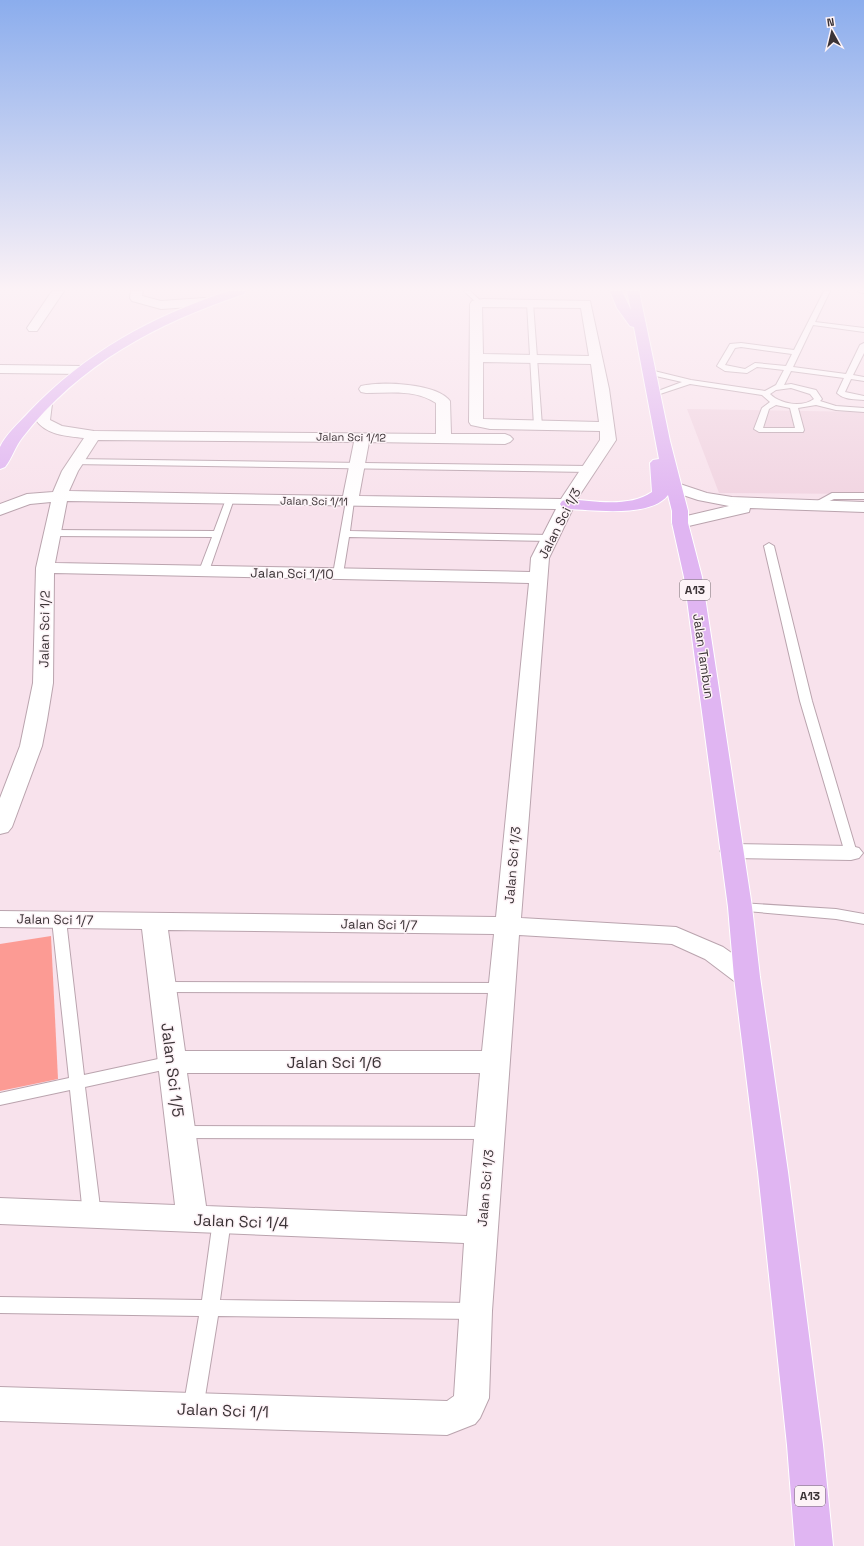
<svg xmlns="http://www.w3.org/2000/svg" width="864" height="1546" font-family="'Space Grotesk',sans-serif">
  <rect width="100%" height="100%" fill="#f8e2ec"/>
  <path fill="#f1d4e1" d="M687,409L864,412V494L719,493Z"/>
  <path fill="#fc9b94" d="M51,936L58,1079L0,1091V944Z"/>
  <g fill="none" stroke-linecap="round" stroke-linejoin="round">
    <g stroke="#baa4ae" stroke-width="2">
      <path id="service" d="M464,291H470L483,303L478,304Z
        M824,291H830L815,322L864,328V332L813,325L793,367L846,374L860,345L864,343V353L853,375L864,377V381L851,379L845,392L864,396V400C855,399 844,400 837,393L844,378L791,371L784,385L791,384L816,390L822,399L820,401L836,406L864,408V412L836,410L816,405L798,408L804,430L803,432H759L754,429L762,408L770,402L762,395L690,384L654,396L650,394L682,382L647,374L646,372L650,370L691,380L765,391L776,385L784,370L757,367L747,373L725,371L717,366L730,344L741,343L794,350ZM741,347L792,354L786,366L755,363L745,369L725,365L735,348ZM791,388L810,394L814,399C802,408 780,404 770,394L776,390ZM776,405L790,408L795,428H763L769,409Z
        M858,291H864V293L859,292Z
        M530,301L533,303L542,426L538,428L534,426L527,303Z
        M74,459L589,466L593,469L589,472L71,464V460Z
        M832,493H864V499H834L816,507L812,504Z
        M230,496L234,499L209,571L204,574L199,571L212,537L52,536L47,533L52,530L214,531L226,499Z
        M350,498L354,501L350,531L550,535L555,538L550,541L349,537L343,574L338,577L333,574L346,501Z
        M769,543L774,546L812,701L857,853L856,856H846L845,853L800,701L764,546Z
        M740,903L836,909L864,914V924L836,919L735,910L733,907L735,904Z
        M59,915L64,917L66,920L84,1075L172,1056L177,1058L180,1062L177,1066L172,1068L85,1087L101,1215L98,1220L92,1222L86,1220L83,1215L70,1090L0,1105V1093L69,1078L52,920L54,917Z
        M162,982L502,983L507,984L509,988L507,992L502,993L162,992L157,991L155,987L157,983Z
        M181,1126L489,1127L495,1129L497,1133L495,1137L489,1139L181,1138L175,1136L173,1132L175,1128Z
        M222,1213L228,1215L231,1220L220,1300L475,1303L481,1305L484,1311L481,1317L475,1319L218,1316L203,1409L200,1415L193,1418L186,1415L183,1409L199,1316L0,1313V1297L202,1300L213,1220L216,1215Z"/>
    </g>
    <g stroke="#baa4ae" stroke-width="2">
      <path id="minor" d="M52,291H64L37,331H29L27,328Z
        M131,291H143L142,296L161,301L205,298L211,302L205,306L161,309L132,301L130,298Z
        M483,299L590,301L609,389L616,440L579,496L549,558L521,918L676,927L723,947L756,970L760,977L756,984L747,986L738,984L705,959L672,944L519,935L492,1311L489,1398L480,1418L475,1424L447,1435L0,1421V1387L447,1401L454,1396L464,1243L0,1224V1198L175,1205L142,929L0,927V911L496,917L529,583L54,573L53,683L47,720L42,746L12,827L8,832L0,834V798L20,746L33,683L36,568L51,502L30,504L0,515V504L27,494L53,492L62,471L84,438C67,436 46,435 36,420L40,401H50L52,404L50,420L62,426L94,431L436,434V403C415,389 390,393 366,393L361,392L359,389L361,386C381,381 437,383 450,401L451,434H505L510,436L513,439L510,442L505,444L369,442L359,496L561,499L600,440V431L490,429L471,425L469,422L470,304L472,301ZM482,307L581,308L589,356L483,354ZM483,362L591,364L599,422L483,419ZM98,440L354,442L343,496L69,491L78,471ZM67,501L556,509L531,558L530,572L55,563ZM168,930L494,934L482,1051H185ZM187,1073H480L467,1216L206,1206Z
        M674,482L707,493L732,497L864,502V512L750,508L749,512L680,528L674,527L672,523L674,519L729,506L698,500L668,490L666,487L668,484Z
        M732,844L851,846L859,848L863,853L859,858L851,860L732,858L724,856L720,851L724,846Z"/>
    </g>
    <g stroke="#baa4ae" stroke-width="2">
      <path id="tertiary" d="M0,365L82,366L87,367L89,370L87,373L82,374L0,373Z"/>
    </g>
    <g stroke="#fff" stroke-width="2">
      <path id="primary" d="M229,291H246L244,294C157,323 79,364 22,438C15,447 12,458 5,467L0,469C0,463 0,453 0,447C5,435 20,422 29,412C85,353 152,316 229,291Z
        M610,291H622L631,310L627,291H639L670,441L688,511V523L702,577L752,907L760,977L788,1172L823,1445L833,1546H795L787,1445L758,1172L734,977L728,907L684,577L672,523V511L668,495C651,518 593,510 568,509L562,507L560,504L562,501L568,499C594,501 629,508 652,492L650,463L653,460L659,459L634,327L630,326L617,308Z"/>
    </g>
    <use href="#service" fill="#fff" fill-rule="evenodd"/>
    <use href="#minor" fill="#fff" fill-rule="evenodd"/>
    <use href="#tertiary" fill="#fff" fill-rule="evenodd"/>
    <use href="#primary" fill="#e0b5f2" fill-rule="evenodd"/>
  </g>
  <linearGradient id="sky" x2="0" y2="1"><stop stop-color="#8baded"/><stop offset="0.57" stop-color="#fcf2f6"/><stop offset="1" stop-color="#fcf2f6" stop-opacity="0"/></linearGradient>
  <rect width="864" height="507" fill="url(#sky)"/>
  <g text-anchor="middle" stroke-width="3" stroke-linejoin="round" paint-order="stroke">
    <g font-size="11" fill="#3b3336" stroke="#fdf3f7">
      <text transform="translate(351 437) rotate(1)" y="4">Jalan Sci 1/12</text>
      <text transform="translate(314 501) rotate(1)" y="4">Jalan Sci 1/11</text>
    </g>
    <g fill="#fdf3f7" stroke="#756d70" stroke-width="1">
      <rect x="680" y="580" width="30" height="20" rx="3"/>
      <rect x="795" y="1486" width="30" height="20" rx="3"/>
    </g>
    <g font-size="12" font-weight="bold" fill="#3b3336">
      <text x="695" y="594">A13</text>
      <text x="810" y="1500">A13</text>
    </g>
    <g font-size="13" fill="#3b3336" stroke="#fdf3f7">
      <text transform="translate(559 523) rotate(-63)" y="5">Jalan Sci 1/3</text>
      <text transform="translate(292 573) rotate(1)" y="5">Jalan Sci 1/10</text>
      <text transform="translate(44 629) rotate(-89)" y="5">Jalan Sci 1/2</text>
      <text transform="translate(704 656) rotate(82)" y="5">Jalan Tambun</text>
      <text transform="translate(512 865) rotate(-85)" y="5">Jalan Sci 1/3</text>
      <text transform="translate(55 919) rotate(1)" y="5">Jalan Sci 1/7</text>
      <text transform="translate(379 924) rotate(1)" y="5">Jalan Sci 1/7</text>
      <text transform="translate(485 1188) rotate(-85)" y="5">Jalan Sci 1/3</text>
    </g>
    <g font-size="16" fill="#3b3336" stroke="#fdf3f7">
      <text x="334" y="1068">Jalan Sci 1/6</text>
      <text transform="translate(173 1070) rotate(83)" y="6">Jalan Sci 1/5</text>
      <text transform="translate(241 1221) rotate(2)" y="6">Jalan Sci 1/4</text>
      <text transform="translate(223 1410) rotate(2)" y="6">Jalan Sci 1/1</text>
    </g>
  </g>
  <g transform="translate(832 32) rotate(352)" stroke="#fdf3f7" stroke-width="3" paint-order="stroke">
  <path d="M0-3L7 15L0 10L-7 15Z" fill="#3b3336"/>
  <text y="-6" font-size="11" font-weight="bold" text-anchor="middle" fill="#3b3336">N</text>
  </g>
</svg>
